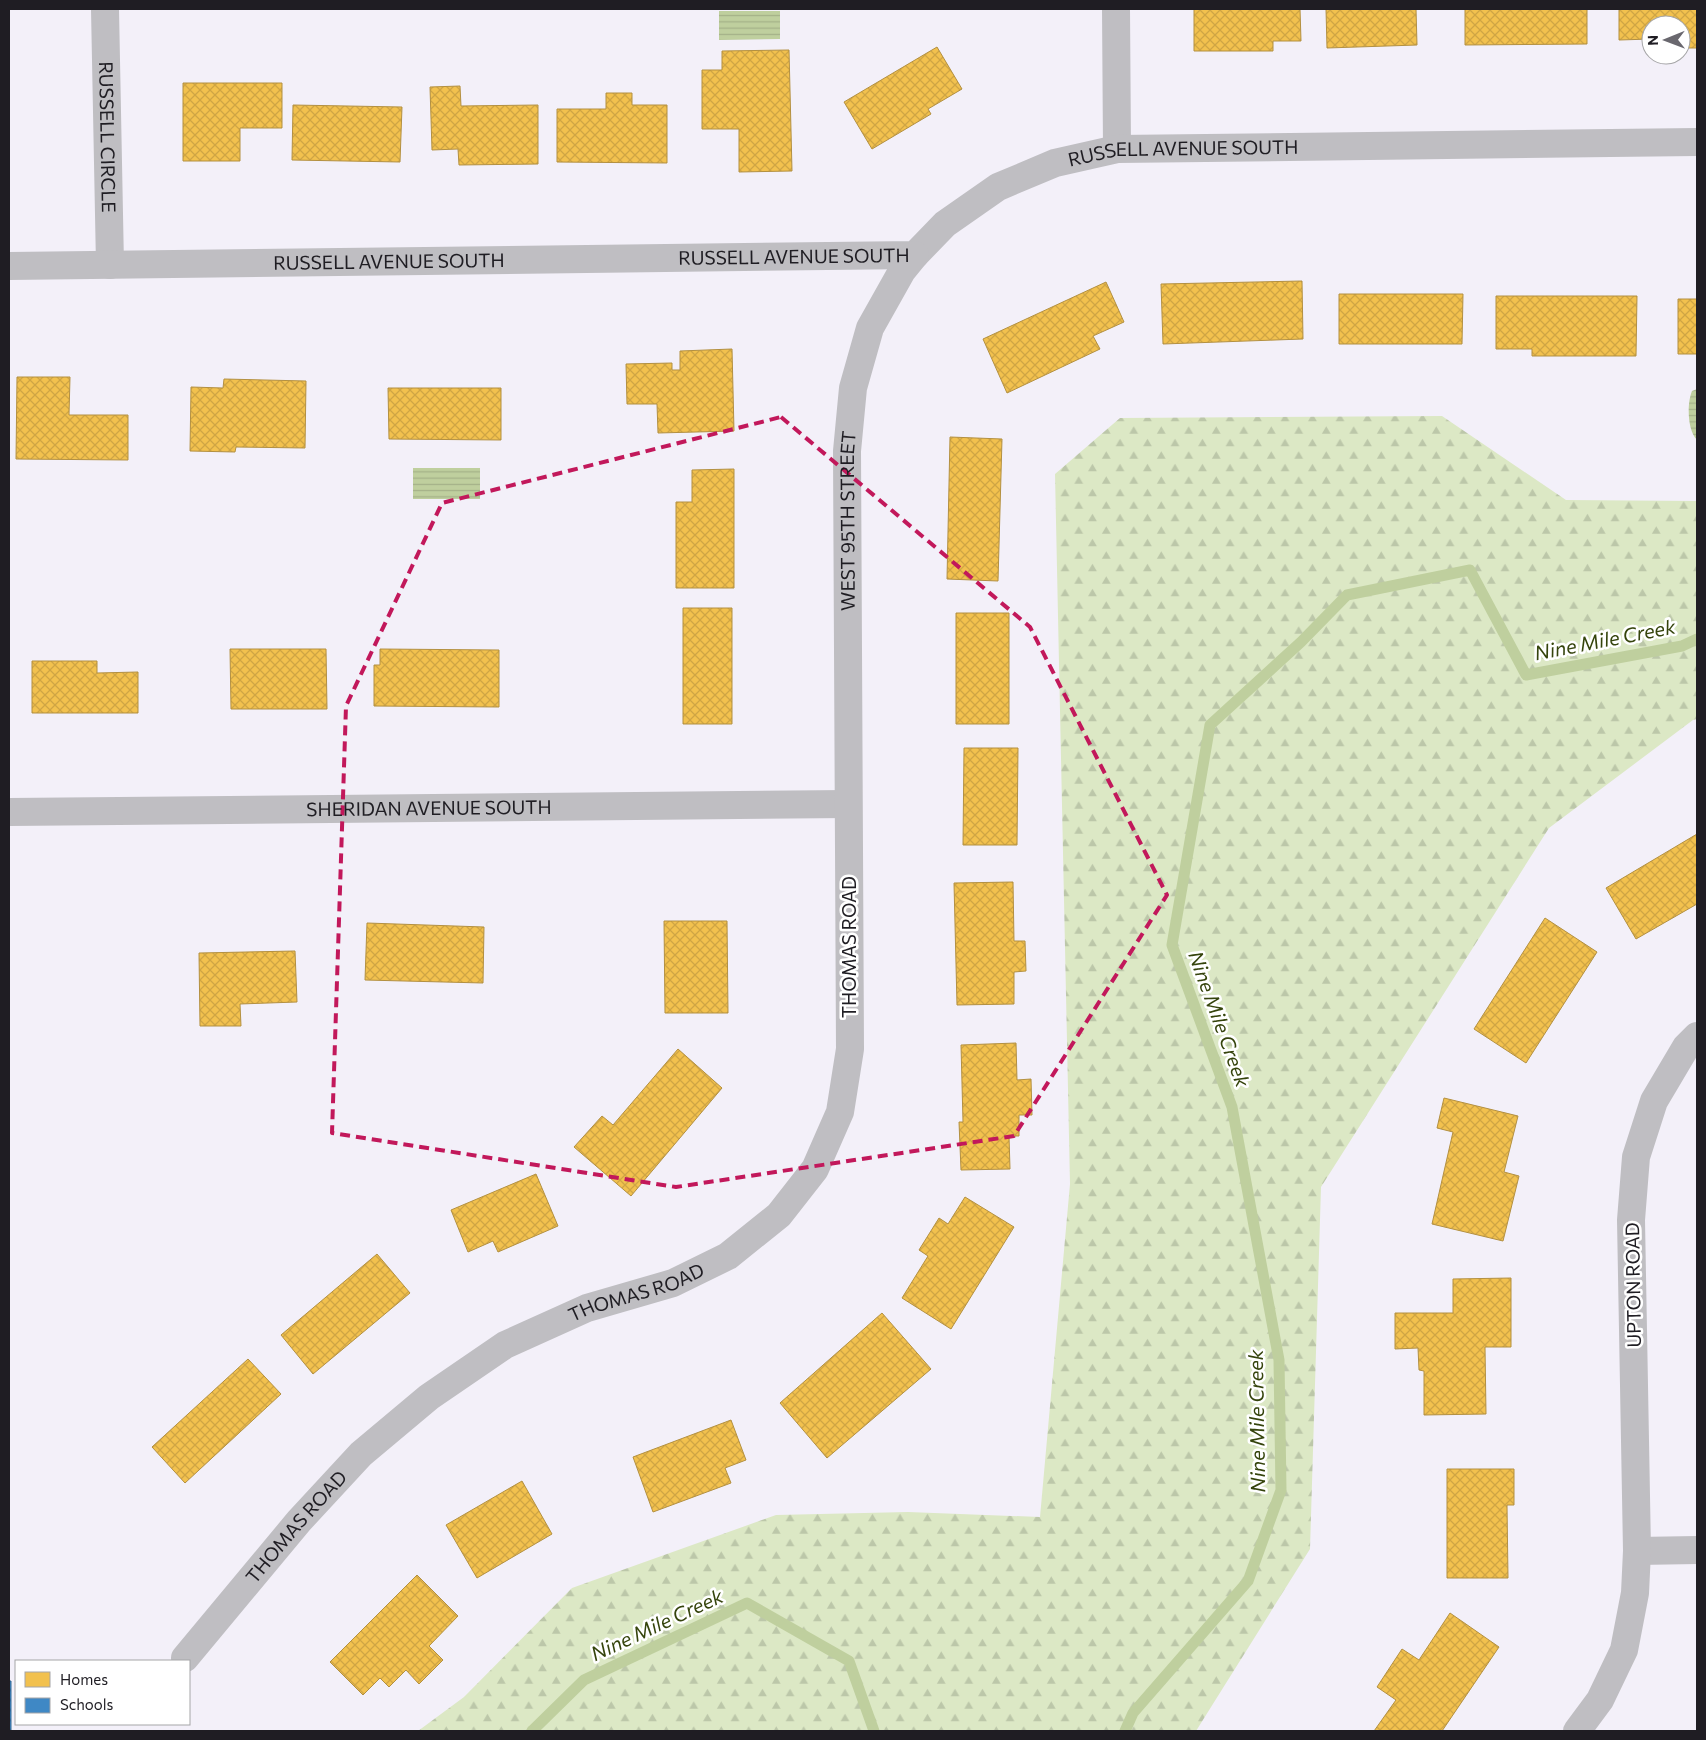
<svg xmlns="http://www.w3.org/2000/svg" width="1706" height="1740" font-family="Commissioner,sans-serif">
  <defs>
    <pattern id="forest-firs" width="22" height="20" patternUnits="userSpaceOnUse" patternTransform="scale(1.25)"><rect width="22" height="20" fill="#dce8c5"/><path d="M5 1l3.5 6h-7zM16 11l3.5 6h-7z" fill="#bcc7a9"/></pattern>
    <pattern id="water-rules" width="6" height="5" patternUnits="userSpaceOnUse" patternTransform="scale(1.25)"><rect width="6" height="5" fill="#bfcf9e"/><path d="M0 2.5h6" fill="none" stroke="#a4b188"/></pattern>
    <pattern id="homes-cross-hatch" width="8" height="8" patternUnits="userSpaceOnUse" patternTransform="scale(1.25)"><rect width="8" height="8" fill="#f2c14e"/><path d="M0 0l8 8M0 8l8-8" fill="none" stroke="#cfa544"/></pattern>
    <pattern id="schools-cross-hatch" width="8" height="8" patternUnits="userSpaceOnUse" patternTransform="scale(1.25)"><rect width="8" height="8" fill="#3f88c5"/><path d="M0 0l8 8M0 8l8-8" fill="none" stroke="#346fa0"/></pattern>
  </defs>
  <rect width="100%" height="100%" fill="#f3f0f9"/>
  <path fill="url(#forest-firs)" d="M1442,416L1566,500L1697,501V719L1693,720L1549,828L1321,1187L1310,1549L1196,1731H418L464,1697L572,1588L776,1515L908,1512L1040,1517L1070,1184L1055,474L1120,418Z"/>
  <path fill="url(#water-rules)" d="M719,11H780V39L719,40Z
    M1697,389V440C1687,430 1687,403 1692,391Z
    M413,468H480V499H413Z"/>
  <path fill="url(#homes-cross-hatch)" stroke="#b39041" d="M1194,9H1300L1301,41H1273V51H1194Z
    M1326,9H1416L1417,45L1327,48Z
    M1465,9H1587V44L1465,45Z
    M1619,9H1697V48H1681V25H1651V39L1619,40Z
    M937,47L962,89L928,109L931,114L872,149L844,102Z
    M789,50L792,171L739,172V129H702V70H722V51Z
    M183,83H282V128H240V161H183Z
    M460,86L461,106L538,105V164L459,165L458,149L432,150L430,87Z
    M606,93H632V105H667V163L557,162V109H606Z
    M293,105L402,107L400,162L292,160Z
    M1302,281L1303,339L1163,344L1161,284Z
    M1106,282L1124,322L1093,336L1100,349L1007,393L983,339Z
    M1339,294H1463L1462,344H1339Z
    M1496,296H1637L1636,356H1532V349H1496Z
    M1678,299H1697V354H1678Z
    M732,349L734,431L658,433L657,404H627L626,364L672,363V370H680V351Z
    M17,377H70L69,415H128V460L16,459Z
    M224,379L306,381L305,448L236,447L235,452L190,451L191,387L223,388Z
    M388,388H501V440L389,439Z
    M950,437L1002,439L998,581L947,579Z
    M734,469V588H676V502H692V470Z
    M683,608H732V724H683Z
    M956,613H1009V724H956Z
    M230,649H326L327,709H231Z
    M380,649L499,650V707L374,706V665H380Z
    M32,661H97V673L138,672V713H32Z
    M964,748H1018L1017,845H963Z
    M1697,834V904L1636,939L1606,888Z
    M1013,882L1014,941H1025L1026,971L1014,972V1004L957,1005L954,883Z
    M1545,918L1597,952L1526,1063L1474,1029Z
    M664,921H727L728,1013H665Z
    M367,923L484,927L483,983L365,980Z
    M295,951L297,1002L240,1004L241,1026H200L199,953Z
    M1016,1043L1017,1080L1031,1079L1032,1115H1019V1136H1009L1010,1169L961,1170L959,1122H963L961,1045Z
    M678,1049L722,1088L631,1196L574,1147L602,1116L613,1125Z
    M1444,1098L1518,1116L1504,1172L1519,1176L1503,1241L1432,1224L1453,1132L1437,1128Z
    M536,1174L558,1226L498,1252L493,1241L468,1252L451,1210Z
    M965,1197L1014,1227L951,1329L902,1298L928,1256L919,1250L939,1218L948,1224Z
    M377,1254L410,1293L313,1374L281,1335Z
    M1511,1278V1347H1485L1486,1414L1424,1415V1371L1419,1370L1418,1348L1395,1349V1313H1453V1279Z
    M882,1313L931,1369L827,1458L780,1403Z
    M248,1359L281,1394L185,1483L152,1447Z
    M731,1420L746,1460L725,1468L731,1483L653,1512L633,1457Z
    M1447,1469H1514V1505H1507L1508,1578H1447Z
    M522,1481L552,1534L477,1578L446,1525Z
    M417,1575L458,1616L429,1646L443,1660L419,1684L406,1670L389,1687L380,1678L363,1695L330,1662Z
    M1450,1613L1499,1647L1442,1731H1374L1396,1700L1377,1687L1402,1649L1419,1660Z"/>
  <path fill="url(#schools-cross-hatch)" stroke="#356894" d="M9,1681H11V1731H9Z"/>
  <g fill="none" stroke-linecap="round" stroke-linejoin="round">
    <path stroke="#bfcf9e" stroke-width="11" d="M532,1731L584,1680L747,1603L849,1661L874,1731
      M1125,1731L1133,1713L1248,1581L1281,1490L1279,1360L1232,1107L1172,945L1210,725L1301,642L1347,595L1470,570L1526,675L1682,646L1697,639"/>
    <g stroke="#bfbec2" stroke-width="28">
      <path id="s1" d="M105,9L110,265"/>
      <path d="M1116,9L1117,149"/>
      <path id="s2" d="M9,266L915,255L945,224L998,187L1055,163L1117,149L1697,142"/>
      <path id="s3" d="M9,812L848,804"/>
      <path d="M1637,1551L1697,1550"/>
      <path id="s4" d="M185,1658L299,1521L361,1454L429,1397L505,1345L587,1308L673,1283L728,1256L779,1215L815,1169L840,1112L850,1049L847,451L853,388L870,328L902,271L915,255"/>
      <path d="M1577,1731L1600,1700L1624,1650L1635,1593L1637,1551L1631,1220L1636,1157L1654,1101L1686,1047L1697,1036"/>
    </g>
  </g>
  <path fill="none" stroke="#c2185b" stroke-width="4" stroke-dasharray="10 6" stroke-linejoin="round" d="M781,417L1030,627L1167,895L1014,1136L676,1187L332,1133L346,706L442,503Z"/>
  <g text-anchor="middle" stroke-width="5" stroke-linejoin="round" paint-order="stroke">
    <g font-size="19" fill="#1f1d23" stroke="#fff">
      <text dy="7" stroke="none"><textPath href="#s1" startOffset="128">RUSSELL CIRCLE</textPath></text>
      <text dy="7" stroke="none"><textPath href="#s2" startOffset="1205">RUSSELL AVENUE SOUTH</textPath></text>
      <text dy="7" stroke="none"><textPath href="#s2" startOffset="785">RUSSELL AVENUE SOUTH</textPath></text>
      <text dy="7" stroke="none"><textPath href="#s2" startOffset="380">RUSSELL AVENUE SOUTH</textPath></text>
      <text dy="7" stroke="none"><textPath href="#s4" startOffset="1469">WEST 95TH STREET</textPath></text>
      <text dy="7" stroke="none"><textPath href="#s3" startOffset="420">SHERIDAN AVENUE SOUTH</textPath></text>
      <text transform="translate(849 947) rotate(-90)" y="7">THOMAS ROAD</text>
      <text transform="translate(1633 1285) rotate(-91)" y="7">UPTON ROAD</text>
      <text dy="7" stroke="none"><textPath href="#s4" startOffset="592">THOMAS ROAD</textPath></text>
      <text dy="7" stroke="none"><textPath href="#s4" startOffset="172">THOMAS ROAD</textPath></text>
    </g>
    <g font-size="20" font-style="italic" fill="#35440c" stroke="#fff">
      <text transform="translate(1605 640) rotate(-11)" y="7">Nine Mile Creek</text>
      <text transform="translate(1219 1019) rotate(70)" y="7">Nine Mile Creek</text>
      <text transform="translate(1257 1421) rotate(-91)" y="7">Nine Mile Creek</text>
      <text transform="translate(657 1625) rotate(-25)" y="7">Nine Mile Creek</text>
    </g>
  </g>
  <rect width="1706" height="1740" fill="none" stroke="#1f1d23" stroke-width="20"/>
  <rect x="15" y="1660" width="175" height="65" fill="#ffffff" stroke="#a5a5a7"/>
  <rect x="25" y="1672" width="25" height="15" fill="#f2c14e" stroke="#a5a5a7"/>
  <text x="60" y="1685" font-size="15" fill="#1f1d23">Homes</text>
  <rect x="25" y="1698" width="25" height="15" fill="#3f88c5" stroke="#a5a5a7"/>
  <text x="60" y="1710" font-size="15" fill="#1f1d23">Schools</text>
  <g transform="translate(1666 40) rotate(269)"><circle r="24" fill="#ffffff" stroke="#a5a5a7"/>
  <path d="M0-4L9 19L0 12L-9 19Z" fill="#69676e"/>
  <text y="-8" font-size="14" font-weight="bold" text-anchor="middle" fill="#1f1d23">N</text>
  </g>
</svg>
